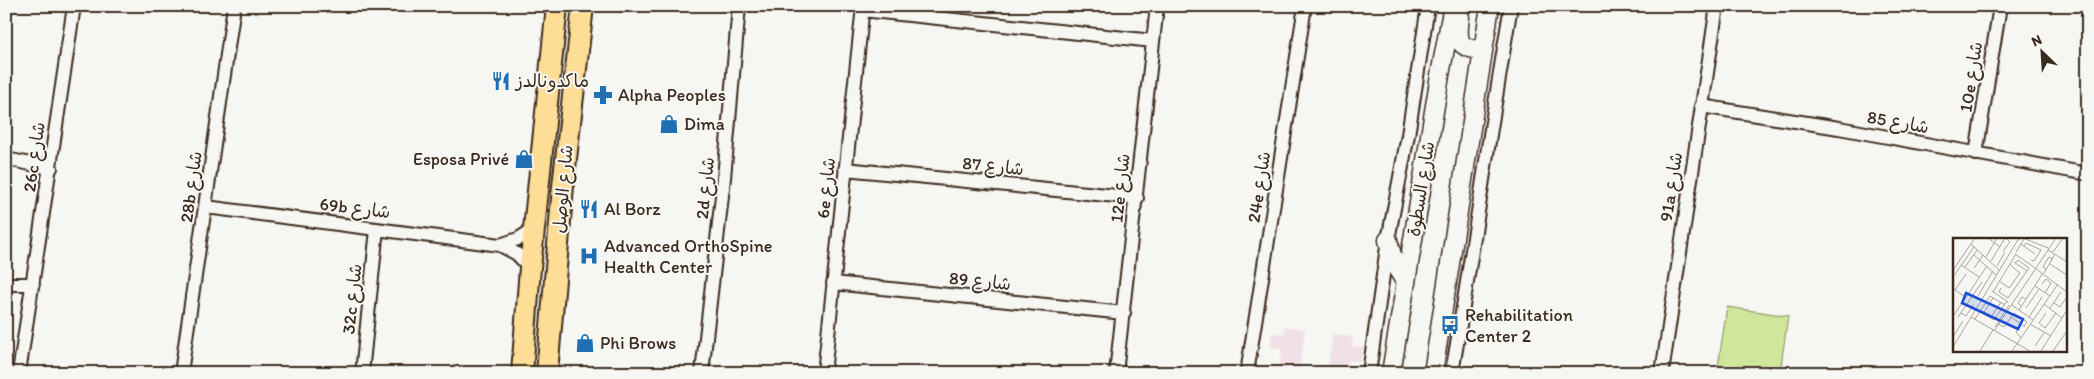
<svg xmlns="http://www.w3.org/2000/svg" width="2094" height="379" font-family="Itim,'Playpen Sans Arabic',sans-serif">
  <rect width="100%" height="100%" fill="#f6f6f2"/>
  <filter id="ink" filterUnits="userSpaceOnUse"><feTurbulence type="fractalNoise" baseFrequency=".02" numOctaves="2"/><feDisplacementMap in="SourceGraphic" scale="10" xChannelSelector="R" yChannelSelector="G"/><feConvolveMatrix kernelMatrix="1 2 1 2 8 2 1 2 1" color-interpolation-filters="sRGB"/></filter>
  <g filter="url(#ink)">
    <path fill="#f1e1e7" d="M1285,326L1305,329L1299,373H1278L1282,349L1270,347L1272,333L1284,334Z
      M1333,334L1353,337L1351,346L1363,347L1361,362L1349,360L1347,373H1327Z"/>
    <path fill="#cfe69b" stroke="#85885c" d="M1727,307L1788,316L1780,373H1717Z"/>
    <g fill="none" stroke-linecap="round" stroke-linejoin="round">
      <g stroke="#3b2a1e" stroke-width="16">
        <path id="street" d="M862,10L1153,41
          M1701,106L1839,128L2088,174
          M1976,154L2000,6
          M6,159L51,168
          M845,169L1137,198
          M206,207L500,245L517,254L530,268
          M500,245L518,239L534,229
          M833,283L1124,313
          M6,284H33
          M19,373L74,6
          M181,373L234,6
          M362,373L377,229
          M702,373L724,178L739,6
          M824,373L863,6
          M1116,373L1157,6
          M1247,373L1305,6
          M1369,373L1388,240L1408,135L1428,6
          M1452,373C1473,251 1490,128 1511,6
          M1662,373L1717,6"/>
      </g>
      <g stroke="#3b2a1e" stroke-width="21">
        <path id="secondary" d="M1460,17C1457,40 1457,49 1483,50
          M1388,240L1394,263L1406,283
          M1391,373L1440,75L1453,6
          M1433,373L1490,6"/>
      </g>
      <g stroke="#3b2a1e" stroke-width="24">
        <path id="primary" d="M522,373L530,268L557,6
          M547,373L563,186L583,6"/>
      </g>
      <use href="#street" stroke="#f6f6f2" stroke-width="12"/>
      <use href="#secondary" stroke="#f6f6f2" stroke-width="18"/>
      <use href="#primary" stroke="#fedd96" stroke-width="20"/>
    </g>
  </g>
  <defs>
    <g id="restaurant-bare" transform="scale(1.5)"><path d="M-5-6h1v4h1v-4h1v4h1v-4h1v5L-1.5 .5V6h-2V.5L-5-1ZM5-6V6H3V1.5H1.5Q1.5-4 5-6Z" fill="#1f6fb2" stroke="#f6f6f2" stroke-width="2.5" paint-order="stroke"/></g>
    <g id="pharmacy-bare" transform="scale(1.5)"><path d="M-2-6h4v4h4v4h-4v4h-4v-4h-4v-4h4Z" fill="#1f6fb2" stroke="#f6f6f2" stroke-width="2.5" paint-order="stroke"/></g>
    <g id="shop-bare" transform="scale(1.5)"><path d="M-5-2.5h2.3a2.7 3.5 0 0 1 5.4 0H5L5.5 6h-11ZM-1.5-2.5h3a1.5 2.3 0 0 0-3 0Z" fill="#1f6fb2" stroke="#f6f6f2" stroke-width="2.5" paint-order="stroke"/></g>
    <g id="hospital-bare" transform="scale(1.5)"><path d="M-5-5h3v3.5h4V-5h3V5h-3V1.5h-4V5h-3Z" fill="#1f6fb2" stroke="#f6f6f2" stroke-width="2.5" paint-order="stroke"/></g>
    <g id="bus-bare" transform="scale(1.5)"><path d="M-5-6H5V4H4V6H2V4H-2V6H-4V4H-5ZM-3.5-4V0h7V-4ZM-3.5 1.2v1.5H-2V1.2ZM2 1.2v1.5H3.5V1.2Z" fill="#1f6fb2" stroke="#f6f6f2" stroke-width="2.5" paint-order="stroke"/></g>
  </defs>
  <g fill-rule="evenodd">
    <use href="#restaurant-bare" x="501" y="81"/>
    <use href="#pharmacy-bare" x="603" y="95"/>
    <use href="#shop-bare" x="669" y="124"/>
    <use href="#shop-bare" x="524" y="159"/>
    <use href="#restaurant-bare" x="589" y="209"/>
    <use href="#hospital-bare" x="589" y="256"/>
    <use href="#bus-bare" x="1450" y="325"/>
    <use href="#shop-bare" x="585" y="343"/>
  </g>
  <g text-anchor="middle" stroke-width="4" stroke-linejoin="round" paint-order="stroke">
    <g font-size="18" fill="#3b2a1e" stroke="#f6f6f2">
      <text transform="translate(1971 77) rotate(-81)" y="6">10e شارع</text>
      <text transform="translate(1898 122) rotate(10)" y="6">شارع 85</text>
      <text transform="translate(34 157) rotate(-82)" y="6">26c شارع</text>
      <text transform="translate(993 166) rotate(6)" y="6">شارع 87</text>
      <text transform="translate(191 187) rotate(-82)" y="6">28b شارع</text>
      <text transform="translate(1259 187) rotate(-81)" y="6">24e شارع</text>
      <text transform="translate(1671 187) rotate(-81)" y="6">91a شارع</text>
      <text transform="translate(705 188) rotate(-84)" y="6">2d شارع</text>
      <text transform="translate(826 188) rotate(-84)" y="6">6e شارع</text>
      <text transform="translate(1120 188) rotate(-84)" y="6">12e شارع</text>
      <text transform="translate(563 189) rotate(-85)" y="6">شارع الوصل</text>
      <text transform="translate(1421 189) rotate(-81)" y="6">شارع السطوة</text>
      <text transform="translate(355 208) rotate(7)" y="6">69b شارع</text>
      <text transform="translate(980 281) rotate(6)" y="6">شارع 89</text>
      <text transform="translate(352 299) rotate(-84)" y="6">32c شارع</text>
    </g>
    <g font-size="18" fill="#3b2a1e" stroke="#f6f6f2" text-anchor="start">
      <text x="516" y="87">ماكدونالدز</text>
      <text x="618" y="101">Alpha Peoples</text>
      <text x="684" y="130">Dima</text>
      <text x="509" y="165" text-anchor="end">Esposa Privé</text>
      <text x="604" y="215">Al Borz</text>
      <text x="604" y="252">Advanced OrthoSpine<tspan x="604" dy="21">Health Center</tspan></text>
      <text x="1465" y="321">Rehabilitation<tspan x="1465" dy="21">Center 2</tspan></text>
      <text x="600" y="349">Phi Brows</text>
    </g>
  </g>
  <g transform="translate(1953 238)">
    <rect width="114" height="114" fill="#f6f6f2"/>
    <path fill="none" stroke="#aba49d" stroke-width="1" d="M35,0L47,9M70,0L95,10M18,6L46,32M68,6L82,16M71,8L73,5L88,12L81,23L78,22M95,12L114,24M50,13L57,4L53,0M63,14L71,1M100,14L110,0M62,16L78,27M21,17L43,37M33,19L44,0M38,23L52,0M61,24L74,33M97,26L114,37M8,27L26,39M78,27L114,54M44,28L52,14M12,29L24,12M21,30L30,17M93,31L90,29L94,22L96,19L100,21M0,32L22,0M91,35L102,16M0,39L21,9M46,43L56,50L67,35L56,26M89,46L93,41L98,45L92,55M82,48L97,58M48,50L46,54L55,60L76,30L65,22L62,25M1,51L13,60M2,52L13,36M39,53L55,64M40,54L63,16M25,58L40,33M101,65L107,69L114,59M91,66L109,80M59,67L80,82M68,68L65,65L69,59L73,61M73,70L86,51M97,70L108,54M66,72L90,35M27,74L41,82L54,63M8,75L13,78L21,66M93,75L86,85L92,90L103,75M30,76L40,60M1,77L34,28M5,79L29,44M18,79L77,113M38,79L48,64M58,79L72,89M76,79L89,59M22,81L37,58L52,67M45,86L51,89L61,75L74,84L71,88M68,86L63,94L68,100M77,86L98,98M42,89L56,67M41,93L103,0M0,99L10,83M82,108L91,95M0,109L66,0M27,113L40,92M59,113L105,46M88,113L114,72M100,113L114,93"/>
    <path fill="#1d4ed8" fill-opacity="0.15" stroke="#1d4ed8" stroke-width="2.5" d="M13,55L70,81L65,91L9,65Z"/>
    <rect width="114" height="114" fill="none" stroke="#3b2a1e" stroke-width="2.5"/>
  </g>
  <rect width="2094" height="379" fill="none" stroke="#f6f6f2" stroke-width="25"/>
  <rect x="12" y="12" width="2069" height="354" fill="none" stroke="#3b2a1e" stroke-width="2" filter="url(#ink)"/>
  <g transform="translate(2042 52) rotate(335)" stroke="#f6f6f2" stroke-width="4" paint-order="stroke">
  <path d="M0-4L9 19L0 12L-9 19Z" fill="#3b2a1e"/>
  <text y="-8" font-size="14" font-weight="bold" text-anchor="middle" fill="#3b2a1e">N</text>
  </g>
</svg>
